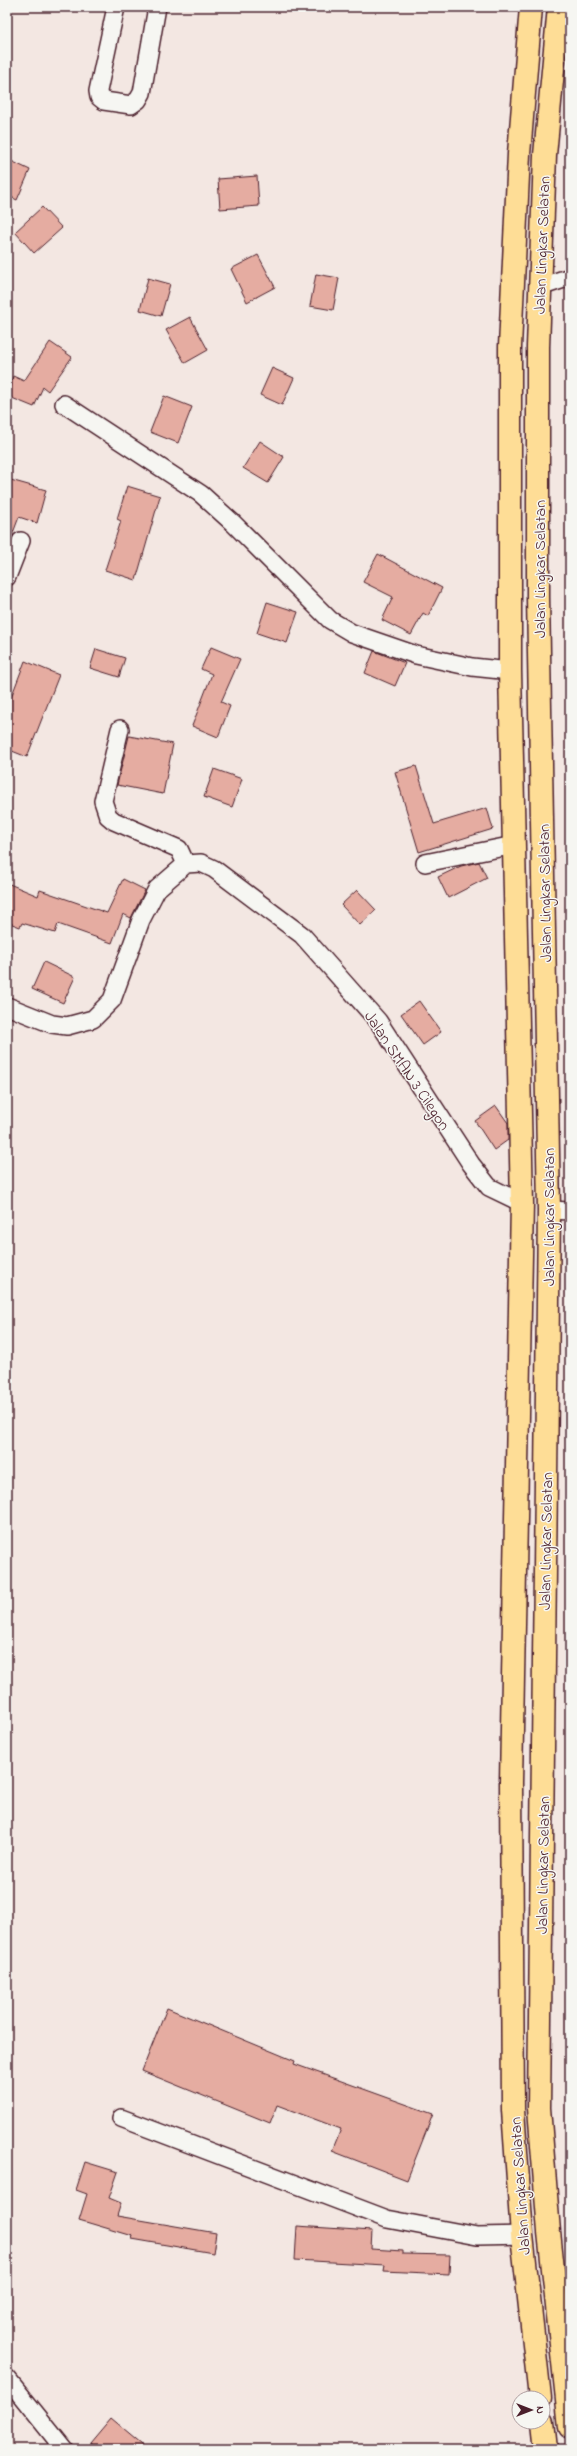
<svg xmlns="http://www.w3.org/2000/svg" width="577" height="2456" font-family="'Indie Flower',sans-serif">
  <rect width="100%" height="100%" fill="#f3e7e2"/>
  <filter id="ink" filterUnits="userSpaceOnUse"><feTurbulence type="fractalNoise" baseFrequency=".025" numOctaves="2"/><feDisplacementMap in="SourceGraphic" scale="8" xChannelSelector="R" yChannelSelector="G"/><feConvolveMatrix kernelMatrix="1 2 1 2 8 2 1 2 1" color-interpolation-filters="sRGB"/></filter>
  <g filter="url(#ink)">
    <path fill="#e5aca1" stroke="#4a1f2b" d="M7,159L30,170L17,200L7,195Z
      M257,176L259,206L220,209L218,179Z
      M42,207L62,228L34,253L15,232Z
      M258,255L275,287L247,302L231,269Z
      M316,274L339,278L333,310L310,306Z
      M148,278L170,284L161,316L140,310Z
      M190,317L208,350L185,363L166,330Z
      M50,342L72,357L48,391L43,387L34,407L7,396L13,376L24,381Z
      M272,368L294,378L282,405L260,395Z
      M164,396L192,407L178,443L150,432Z
      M260,441L284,457L268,483L243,468Z
      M7,479L46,490L37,523L19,517L8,546Z
      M127,486L160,496L136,580L105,570L121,521L117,519Z
      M378,554L442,588L428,616L423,613L411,635L382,620L393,597L363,582Z
      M267,602L298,612L287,643L257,633Z
      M211,647L240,659L221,702L230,706L218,737L192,726L212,674L201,669Z
      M96,649L125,658L119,677L90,668Z
      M374,651L405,663L395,686L365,673Z
      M25,661L59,675L27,757L7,749V708Z
      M129,736L173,744L163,794L117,785Z
      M416,766L434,824L487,808L493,829L419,852L395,772Z
      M214,769L242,779L232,807L204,797Z
      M479,862L487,878L448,898L438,877L461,866Z
      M123,879L145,890L131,918L123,914L112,943L58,924L55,933L22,923L20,927L7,922V883L38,896L40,890L107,913Z
      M357,890L376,910L360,925L341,905Z
      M44,962L75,977L63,1003L32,989Z
      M419,1001L441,1032L423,1045L401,1014Z
      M496,1106L508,1123V1140L494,1150L475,1121Z
      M167,2008L295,2061L294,2064L433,2114L407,2180L332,2151L341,2129L277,2105L270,2123L142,2071Z
      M85,2162L118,2172L109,2198L121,2203L117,2216L216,2233L213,2253L132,2239L133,2236L79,2220L87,2194L76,2190Z
      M297,2226L372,2231L371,2249L403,2251V2254L450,2255L449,2274L384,2271L385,2265L295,2260Z
      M111,2418L148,2449H97L90,2443Z"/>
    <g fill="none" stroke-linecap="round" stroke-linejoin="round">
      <g stroke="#4a1f2b" stroke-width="20">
        <path id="minor" d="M116,7L98,91L99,97L104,101L131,105L138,100L142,93L157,7
          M540,287L570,277
          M64,404L201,494L233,523L330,620L352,633L416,655L472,667L510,671
          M7,577L21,541
          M120,729L103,801L108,816L114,821L179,849L186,864
          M425,863L514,845
          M7,1006L52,1024L67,1026L93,1019L112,1000L141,920L157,889L186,864L201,863L214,869L302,935L378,1021L471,1164L489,1187L522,1203
          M549,1210L570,1211
          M121,2118L387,2219L477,2236L522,2235
          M7,2378L64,2449"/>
      </g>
      <g stroke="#4a1f2b" stroke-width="25">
        <path id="highway" d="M531,7L519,154L510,347V671L522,1203L511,1782L513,2110L522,2235L540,2398
          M559,7L545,155L538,347V597L549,1210L539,2108L549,2232L570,2427
          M543,2422L546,2449"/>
      </g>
      <use href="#minor" stroke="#f6f6f2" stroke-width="17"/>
      <use href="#highway" stroke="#fedd96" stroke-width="22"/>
    </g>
  </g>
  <g text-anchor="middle" stroke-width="3" stroke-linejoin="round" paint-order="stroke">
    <g font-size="16" fill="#4a1f2b" stroke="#f6f6f2">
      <text transform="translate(541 245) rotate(-88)" y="6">Jalan Lingkar Selatan</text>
      <text transform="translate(539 569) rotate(-90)" y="6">Jalan Lingkar Selatan</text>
      <text transform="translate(544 893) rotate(-91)" y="6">Jalan Lingkar Selatan</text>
      <text transform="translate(408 1070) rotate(56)" y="6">Jalan SMAN 3 Cilegon</text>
      <text transform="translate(548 1217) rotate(-90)" y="6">Jalan Lingkar Selatan</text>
      <text transform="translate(545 1541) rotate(-89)" y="6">Jalan Lingkar Selatan</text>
      <text transform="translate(542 1865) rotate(-89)" y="6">Jalan Lingkar Selatan</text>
      <text transform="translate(519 2186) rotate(-94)" y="6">Jalan Lingkar Selatan</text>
    </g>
  </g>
  <rect width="577" height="2456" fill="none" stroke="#f6f6f2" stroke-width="24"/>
  <rect x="12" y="12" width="553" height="2432" fill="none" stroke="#4a1f2b" stroke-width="1.5" filter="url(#ink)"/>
  <g transform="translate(531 2410) rotate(90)"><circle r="19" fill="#f6f6f2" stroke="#b1a0a2"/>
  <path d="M0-3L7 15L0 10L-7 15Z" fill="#4a1f2b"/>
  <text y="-6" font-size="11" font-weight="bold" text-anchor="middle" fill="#4a1f2b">N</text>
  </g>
</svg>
